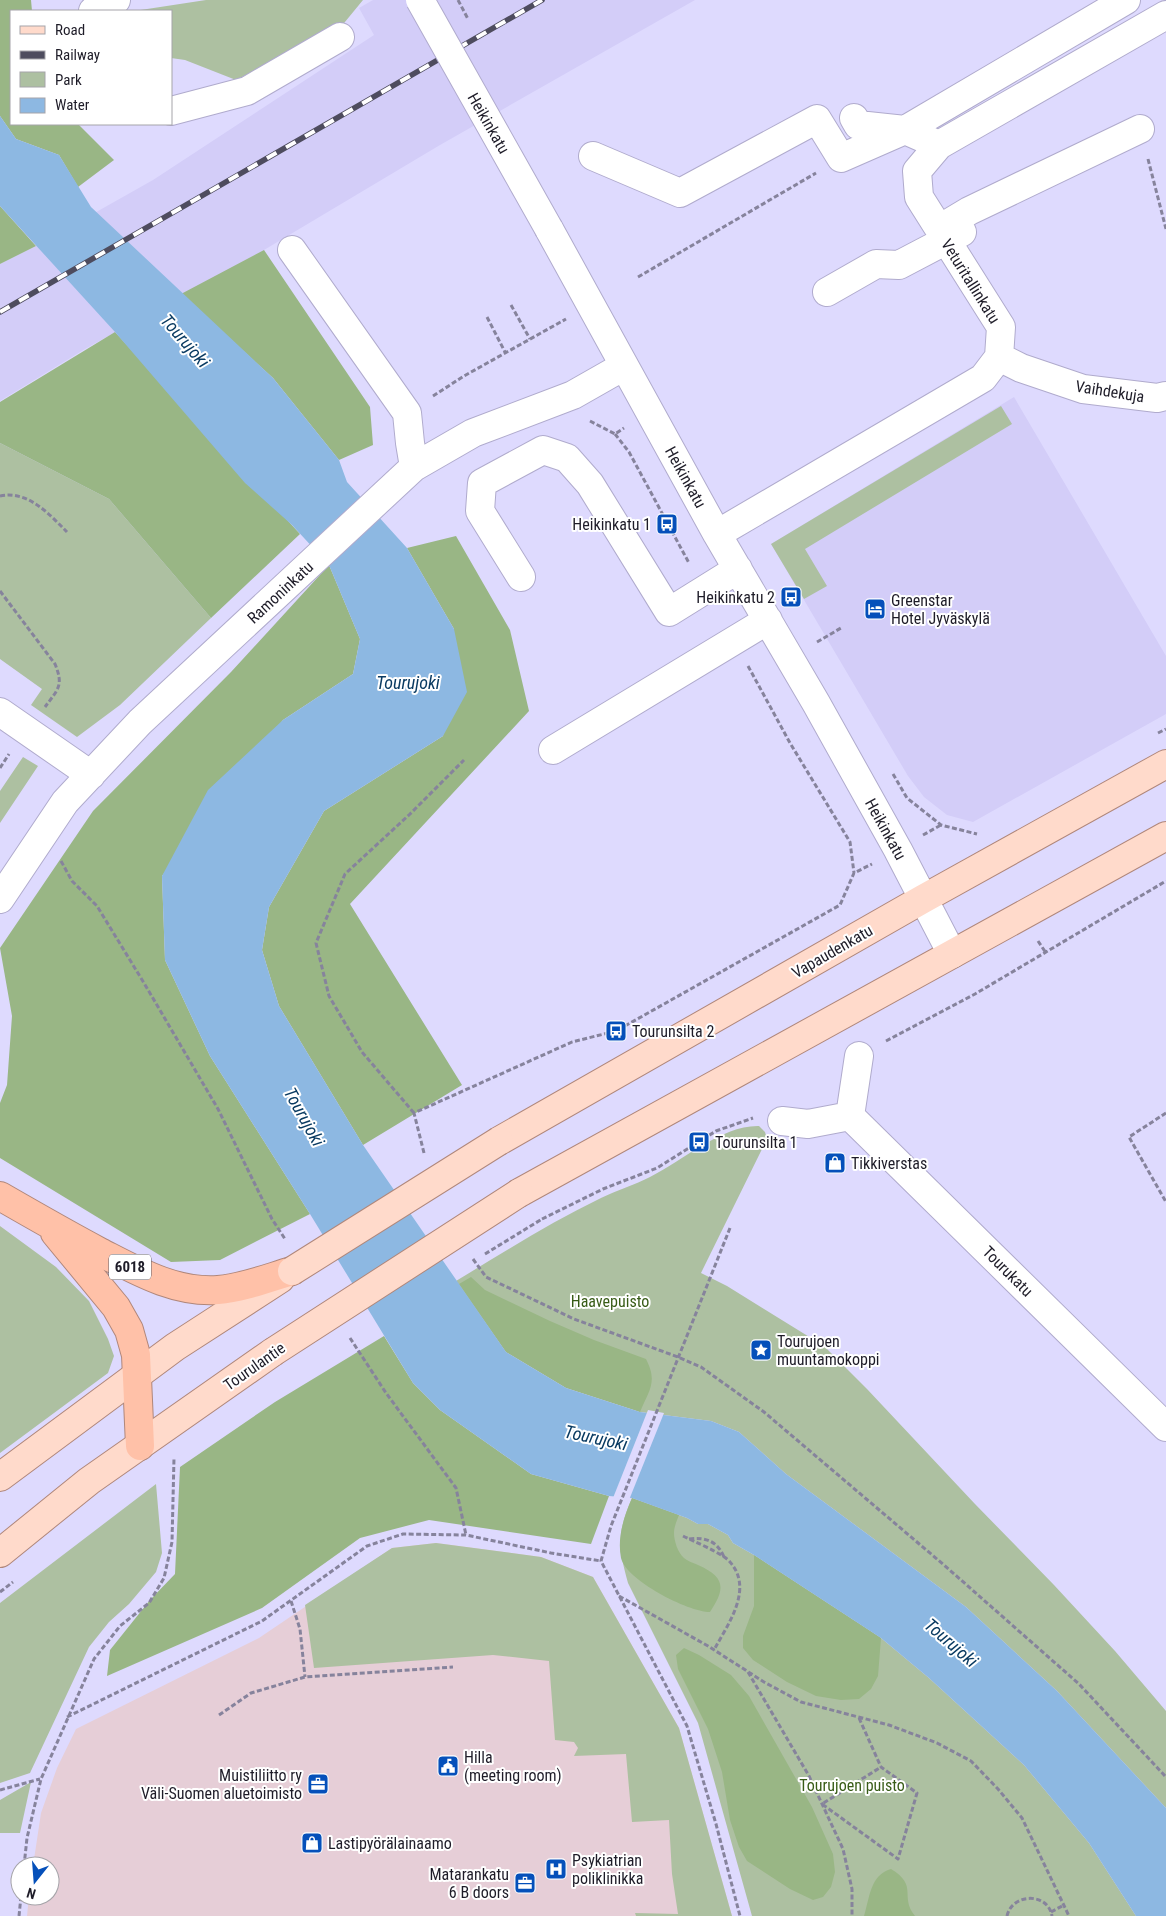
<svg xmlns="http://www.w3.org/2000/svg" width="1166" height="1916" font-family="'Roboto Condensed',sans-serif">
  <rect width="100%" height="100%" fill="#dedafe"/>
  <path fill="#d3cdf8" d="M373,0H695L440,145L264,250L85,349L0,401V264L36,246L153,180L374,35L359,8Z
    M1014,397L1166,656V714L973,822L947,815L924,797L908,776L771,544Z"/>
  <path fill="#e6ced7" d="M436,1543L541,1557L593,1577L679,1728L732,1916H27L29,1896H50V1866H33L41,1813L57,1768L76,1729L259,1638L392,1548Z"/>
  <path fill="#adc0a1" d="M206,0H363L340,28L236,80L185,60L171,58V11H134Z
    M1001,406L1012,424L805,549L827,586L804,599L771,544Z
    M0,443L109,499L211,618L120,705L77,737L31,705L42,689L0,659Z
    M23,757L38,766L0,823V791Z
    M759,1126L765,1132L767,1139L701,1273L727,1286L811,1338L813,1335L867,1389L975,1504L1054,1585L1115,1651L1166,1711V1808L1057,1691L966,1607L786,1474L739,1432L711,1421L640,1412L506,1352L456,1281C504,1252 551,1222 601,1198C617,1190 635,1185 650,1177C682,1161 722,1125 759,1126Z
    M0,1226L56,1267L89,1301L108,1339L114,1356L108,1373L0,1453Z
    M156,1484L162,1553L156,1572L129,1604L109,1622L89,1647L30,1773L0,1783V1603Z
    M632,1498L687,1518L698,1524H708L728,1535L733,1543L754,1555L881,1638L929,1678L1024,1765L1089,1843L1136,1916H752L698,1723L628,1583C618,1547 617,1532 632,1498Z
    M436,1543L541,1557L593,1577L679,1728L732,1916H636L635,1913L678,1914L672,1874L669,1820L632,1822L626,1754L574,1756L578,1748L574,1742L555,1740L549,1661L493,1655L314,1668L305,1605L392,1548Z
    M31,1782L20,1833H0V1800Z"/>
  <path fill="#99b685" d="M0,0H31L32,11H11V124H78L114,160L78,187L59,155L16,139L0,116Z
    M0,206L36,246L0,264Z
    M264,250L370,407L373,445L339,460L273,378L181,294Z
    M115,332L300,534L211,618L109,499L0,443V402Z
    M456,536L510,630L529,711L350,904L462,1085L363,1145L279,1006L262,950L269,907L324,811L443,736L454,629L407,548Z
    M329,565L360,639L353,674L283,720L162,876L165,960L210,1056L310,1214L220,1260L171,1262L0,1158V1103L7,1085L12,1016L0,948L93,811L231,672Z
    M471,1277L485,1290L550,1321L594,1340L646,1359C658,1382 649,1390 640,1412L566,1388L506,1352L459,1284Z
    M384,1336L413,1383L440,1410L531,1474L609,1496L591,1544L429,1520L360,1538L262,1608L107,1676L110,1650L150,1600L175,1574L180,1467L275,1402Z
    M632,1498L679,1515C677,1520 674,1527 674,1533C674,1541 678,1553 684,1558C687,1561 694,1563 698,1565C725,1577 726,1588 710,1612C688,1612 626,1580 621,1558C617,1537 624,1517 632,1498Z
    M754,1555L881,1638L878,1676L871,1689L859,1699L841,1700L816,1696L787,1682L753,1660L743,1648V1636L754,1606Z
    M684,1648L699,1655L731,1675L749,1696L812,1807L833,1854L835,1872L831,1887L823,1897L813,1900L790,1889L747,1861L739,1847L730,1820L722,1772L708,1729L678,1669L676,1655Z
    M891,1869C919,1886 899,1896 915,1916H864C870,1897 870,1875 891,1869Z"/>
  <path fill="#8db8e2" d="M0,116L16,139L59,155L91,207L273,378L339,460L347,482L407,548L454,629L467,692L443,736L324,811L269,907L262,950L279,1006L363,1145L506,1352L566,1388L640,1412L711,1421L739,1432L786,1474L966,1607L1057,1691L1166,1808V1916H1136L1089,1843L1024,1765L929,1678L881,1638L754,1555L733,1543L728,1535L708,1524H698L687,1518L632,1498L609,1496L531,1474L440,1410L413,1383L310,1214L210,1056L165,960L162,876L208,790L283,720L353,674L360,639L329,565L292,525L245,483L115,332L0,206Z"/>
  <path fill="#dedafe" d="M648,1410L664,1413L629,1500L613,1498Z"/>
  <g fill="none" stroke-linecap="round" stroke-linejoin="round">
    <g stroke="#b0abcd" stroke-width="30">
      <path id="minor" d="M93,11L116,0
        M171,111L247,91L340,37
        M854,118L858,125L905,130L1126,0
        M593,156L680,193L817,119L841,158L905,130L939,145
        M549,229L717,534L816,703L898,850L952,954
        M939,229L969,211L1140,129
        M292,250L407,413L410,443L414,467
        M827,292L876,264L899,265L962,232
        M999,357L1021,368L1083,389L1157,398L1166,396
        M717,534L983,378L999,357L1001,327L919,197L917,171L939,145L1166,15
        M521,577L480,511L482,483L543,450L567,458L590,484L669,612L738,569
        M0,712L91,775
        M553,750L768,620
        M0,899L65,802L140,722L414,467L473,433L573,395L624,366
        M850,1116L1166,1427
        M850,1116L859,1056
        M782,1121L808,1124L850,1116"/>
    </g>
    <g stroke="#b0877b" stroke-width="30">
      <path id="major" d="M499,1141L923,899L1166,764
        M519,1193L1166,836
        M0,1477L175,1347L280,1279
        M0,1553L89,1481L273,1352"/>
    </g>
    <g stroke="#b0877b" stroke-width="30">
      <path id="highway" d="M0,1196C33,1215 66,1234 100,1252C137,1271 175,1293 218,1290C243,1288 268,1278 292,1271
        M55,1233L116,1307L129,1330L136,1355L140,1446"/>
    </g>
    <path stroke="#86839c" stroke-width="3" stroke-dasharray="5 2.5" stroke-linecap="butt" d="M1148,159L1166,229
      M638,277L816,173
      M511,305L530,339
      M487,317L505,352
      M433,396L464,376L566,319
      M590,421L615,434L624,428
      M615,434L629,452L689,563
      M0,496C28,490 49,514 67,532
      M0,591L55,664C64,686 58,689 45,707
      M817,642L841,628
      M748,666L790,743L850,842L854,873
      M1158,733L1166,729
      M0,768L9,754
      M893,774L907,798L941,825L977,834
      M923,835L941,825
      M61,861L72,881L97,906L144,983L218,1109L272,1219L285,1239
      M1038,941L1046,953
      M886,1041L975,994L1166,881
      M414,1113L362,1052L329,996L316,943L345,874L410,814L464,760
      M1166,1113L1129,1137L1166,1202
      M424,1153L414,1113L572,1042L616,1031L840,905L854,873L872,864
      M542,1219L603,1189L657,1168L716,1131L753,1118
      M730,1228L611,1526L601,1561L687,1726L716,1824L740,1916
      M473,1259L486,1277L574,1319L678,1357L701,1367L764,1412L944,1565L1079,1684L1166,1777
      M350,1338L386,1393L456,1488L466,1535
      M683,1536C693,1541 724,1554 730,1562C754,1589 728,1624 714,1650
      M689,1539C706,1537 717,1541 724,1557
      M0,1592L13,1582
      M619,1596L708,1646L764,1682L801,1702L889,1725L937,1743L971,1761L998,1789L1022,1818L1069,1916
      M291,1601L300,1629L305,1677
      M748,1672L809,1776L843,1849L852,1889V1916
      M219,1715L251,1693L305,1677L453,1667
      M67,1717L262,1621L367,1546L403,1534L466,1535L551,1553L601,1561
      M859,1718L881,1767L917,1793L898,1859L822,1804L881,1767
      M0,1790L40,1779
      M24,1866L27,1838L41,1779L94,1659L120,1626L149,1603L164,1578L172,1542L174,1458
      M1051,1912L1064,1905
      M19,1916L21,1896
      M1007,1916C1012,1893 1048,1892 1052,1916"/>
    <use href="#minor" stroke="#fff" stroke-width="28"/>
    <use href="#major" stroke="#ffdacb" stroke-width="28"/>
    <use href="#highway" stroke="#ffc1a8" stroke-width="28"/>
    <g stroke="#4e4c5e" stroke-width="5.5">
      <path id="rail" d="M0,312L542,0"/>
    </g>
    <use href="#rail" stroke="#fff" stroke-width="4" stroke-dasharray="11" stroke-linecap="butt"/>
    <g stroke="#b0abcd" stroke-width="30" stroke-linecap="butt">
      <path id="minor-bridge" d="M420,0L549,229"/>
    </g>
    <g stroke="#b0877b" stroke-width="30" stroke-linecap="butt">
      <path id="major-bridge" d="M292,1271L499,1141
        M273,1352L519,1193"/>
    </g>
    <path stroke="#86839c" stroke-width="3" stroke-dasharray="5 2.5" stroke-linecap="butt" d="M458,0L468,19
      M485,1254L542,1219"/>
    <use href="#minor-bridge" stroke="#fff" stroke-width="28"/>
    <use href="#major-bridge" stroke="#ffdacb" stroke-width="28"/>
  </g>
  <defs>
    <g id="bus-square" transform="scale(1.125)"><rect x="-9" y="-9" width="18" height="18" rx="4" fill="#0550ba" stroke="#fff"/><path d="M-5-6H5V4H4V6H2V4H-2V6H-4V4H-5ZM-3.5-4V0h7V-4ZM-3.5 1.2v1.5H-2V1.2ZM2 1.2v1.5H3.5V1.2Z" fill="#fff"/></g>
    <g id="hotel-square" transform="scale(1.125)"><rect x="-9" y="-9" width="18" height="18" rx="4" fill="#0550ba" stroke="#fff"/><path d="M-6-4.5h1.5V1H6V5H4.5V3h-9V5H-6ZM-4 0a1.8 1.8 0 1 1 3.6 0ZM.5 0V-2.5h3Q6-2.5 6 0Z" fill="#fff"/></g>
    <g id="shop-square" transform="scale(1.125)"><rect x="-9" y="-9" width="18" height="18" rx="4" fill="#0550ba" stroke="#fff"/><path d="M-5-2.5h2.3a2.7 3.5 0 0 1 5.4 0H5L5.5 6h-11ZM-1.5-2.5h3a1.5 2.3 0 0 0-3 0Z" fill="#fff"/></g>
    <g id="sight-square" transform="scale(1.125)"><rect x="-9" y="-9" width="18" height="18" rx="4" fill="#0550ba" stroke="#fff"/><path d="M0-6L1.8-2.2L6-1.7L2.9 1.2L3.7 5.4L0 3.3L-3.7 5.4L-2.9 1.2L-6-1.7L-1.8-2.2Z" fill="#fff"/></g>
    <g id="civic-square" transform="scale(1.125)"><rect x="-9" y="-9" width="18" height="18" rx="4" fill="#0550ba" stroke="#fff"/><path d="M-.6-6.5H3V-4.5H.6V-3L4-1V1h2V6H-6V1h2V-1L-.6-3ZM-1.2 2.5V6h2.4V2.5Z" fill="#fff"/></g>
    <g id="office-square" transform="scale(1.125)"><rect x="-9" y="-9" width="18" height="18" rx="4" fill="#0550ba" stroke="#fff"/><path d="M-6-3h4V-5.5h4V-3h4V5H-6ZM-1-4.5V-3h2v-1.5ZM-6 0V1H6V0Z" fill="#fff"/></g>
    <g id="hospital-square" transform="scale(1.125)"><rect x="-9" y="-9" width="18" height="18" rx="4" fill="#0550ba" stroke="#fff"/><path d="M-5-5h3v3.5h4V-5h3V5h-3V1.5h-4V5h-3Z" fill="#fff"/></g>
  </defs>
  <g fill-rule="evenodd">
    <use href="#bus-square" x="667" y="524"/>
    <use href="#bus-square" x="791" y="597"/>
    <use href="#hotel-square" x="875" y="609"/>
    <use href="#bus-square" x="616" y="1031"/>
    <use href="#bus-square" x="699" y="1142"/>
    <use href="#shop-square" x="835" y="1163"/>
    <use href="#sight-square" x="761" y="1350"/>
    <use href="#civic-square" x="448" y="1766"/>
    <use href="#office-square" x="318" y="1784"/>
    <use href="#shop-square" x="312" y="1843"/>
    <use href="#hospital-square" x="556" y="1869"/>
    <use href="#office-square" x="525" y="1883"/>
  </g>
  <g text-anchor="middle" stroke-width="4" stroke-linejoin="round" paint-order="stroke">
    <rect fill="#fff" stroke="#626068" stroke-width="1" x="109" y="1254.5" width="42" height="25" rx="4"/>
    <g font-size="15" font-weight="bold" fill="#1e1c28">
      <text x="130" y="1272">6018</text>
    </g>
    <g font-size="16" fill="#1e1c28" stroke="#fff">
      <text transform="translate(489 123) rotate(60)" y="6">Heikinkatu</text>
      <text transform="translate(971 281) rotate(58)" y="6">Veturitallinkatu</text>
      <text transform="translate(1110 391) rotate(9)" y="6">Vaihdekuja</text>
      <text transform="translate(686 477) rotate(61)" y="6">Heikinkatu</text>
      <text transform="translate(280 592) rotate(-43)" y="6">Ramoninkatu</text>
      <text transform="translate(886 829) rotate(61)" y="6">Heikinkatu</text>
      <text transform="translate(832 951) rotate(-30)" y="6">Vapaudenkatu</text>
      <text transform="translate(1008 1271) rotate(45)" y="6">Tourukatu</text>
      <text transform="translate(254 1366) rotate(-35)" y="6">Tourulantie</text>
    </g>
    <g font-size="16" fill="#1e1c28" stroke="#fff" text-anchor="start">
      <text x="651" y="530" text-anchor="end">Heikinkatu 1</text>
      <text x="775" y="603" text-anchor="end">Heikinkatu 2</text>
      <text x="891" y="606">Greenstar<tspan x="891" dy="18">Hotel Jyväskylä</tspan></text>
      <text x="632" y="1037">Tourunsilta 2</text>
      <text x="715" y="1148">Tourunsilta 1</text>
      <text x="851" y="1169">Tikkiverstas</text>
      <text x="777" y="1347">Tourujoen<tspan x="777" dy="18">muuntamokoppi</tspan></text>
      <text x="464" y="1763">Hilla<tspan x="464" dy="18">(meeting room)</tspan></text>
      <text x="302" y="1781" text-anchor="end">Muistiliitto ry<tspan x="302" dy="18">Väli-Suomen aluetoimisto</tspan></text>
      <text x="328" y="1849">Lastipyörälainaamo</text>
      <text x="572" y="1866">Psykiatrian<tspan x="572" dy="18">poliklinikka</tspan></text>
      <text x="509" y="1880" text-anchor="end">Matarankatu<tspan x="509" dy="18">6 B doors</tspan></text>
    </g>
    <g font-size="16" fill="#385c17" stroke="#fff">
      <text x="610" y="1307">Haavepuisto</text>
      <text x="852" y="1791">Tourujoen puisto</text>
    </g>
    <g font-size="18" font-style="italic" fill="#0a3b62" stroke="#fff">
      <text transform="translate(185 341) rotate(49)" y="6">Tourujoki</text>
      <text x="408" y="689">Tourujoki</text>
      <text transform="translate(304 1117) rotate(61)" y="6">Tourujoki</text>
      <text transform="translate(596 1438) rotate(12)" y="6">Tourujoki</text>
      <text transform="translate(951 1643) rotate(41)" y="6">Tourujoki</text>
    </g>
  </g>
  <rect x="10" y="10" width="162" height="115" fill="#ffffff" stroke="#a5a4a9"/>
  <rect x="20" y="26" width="25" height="8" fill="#ffdacb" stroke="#a5a4a9"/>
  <text x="55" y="35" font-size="15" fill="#1e1c28">Road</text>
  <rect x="20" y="51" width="25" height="8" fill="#4e4c5e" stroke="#a5a4a9"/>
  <text x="55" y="60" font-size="15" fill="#1e1c28">Railway</text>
  <rect x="20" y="72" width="25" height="15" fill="#adc0a1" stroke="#a5a4a9"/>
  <text x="55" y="85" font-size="15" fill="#1e1c28">Park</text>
  <rect x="20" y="98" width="25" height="15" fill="#8db8e2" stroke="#a5a4a9"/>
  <text x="55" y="110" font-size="15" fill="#1e1c28">Water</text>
  <g transform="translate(35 1881) rotate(197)"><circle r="24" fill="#ffffff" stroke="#a5a4a9"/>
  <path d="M0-4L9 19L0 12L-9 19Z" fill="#0550ba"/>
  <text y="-8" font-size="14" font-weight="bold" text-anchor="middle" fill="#1e1c28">N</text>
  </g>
</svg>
